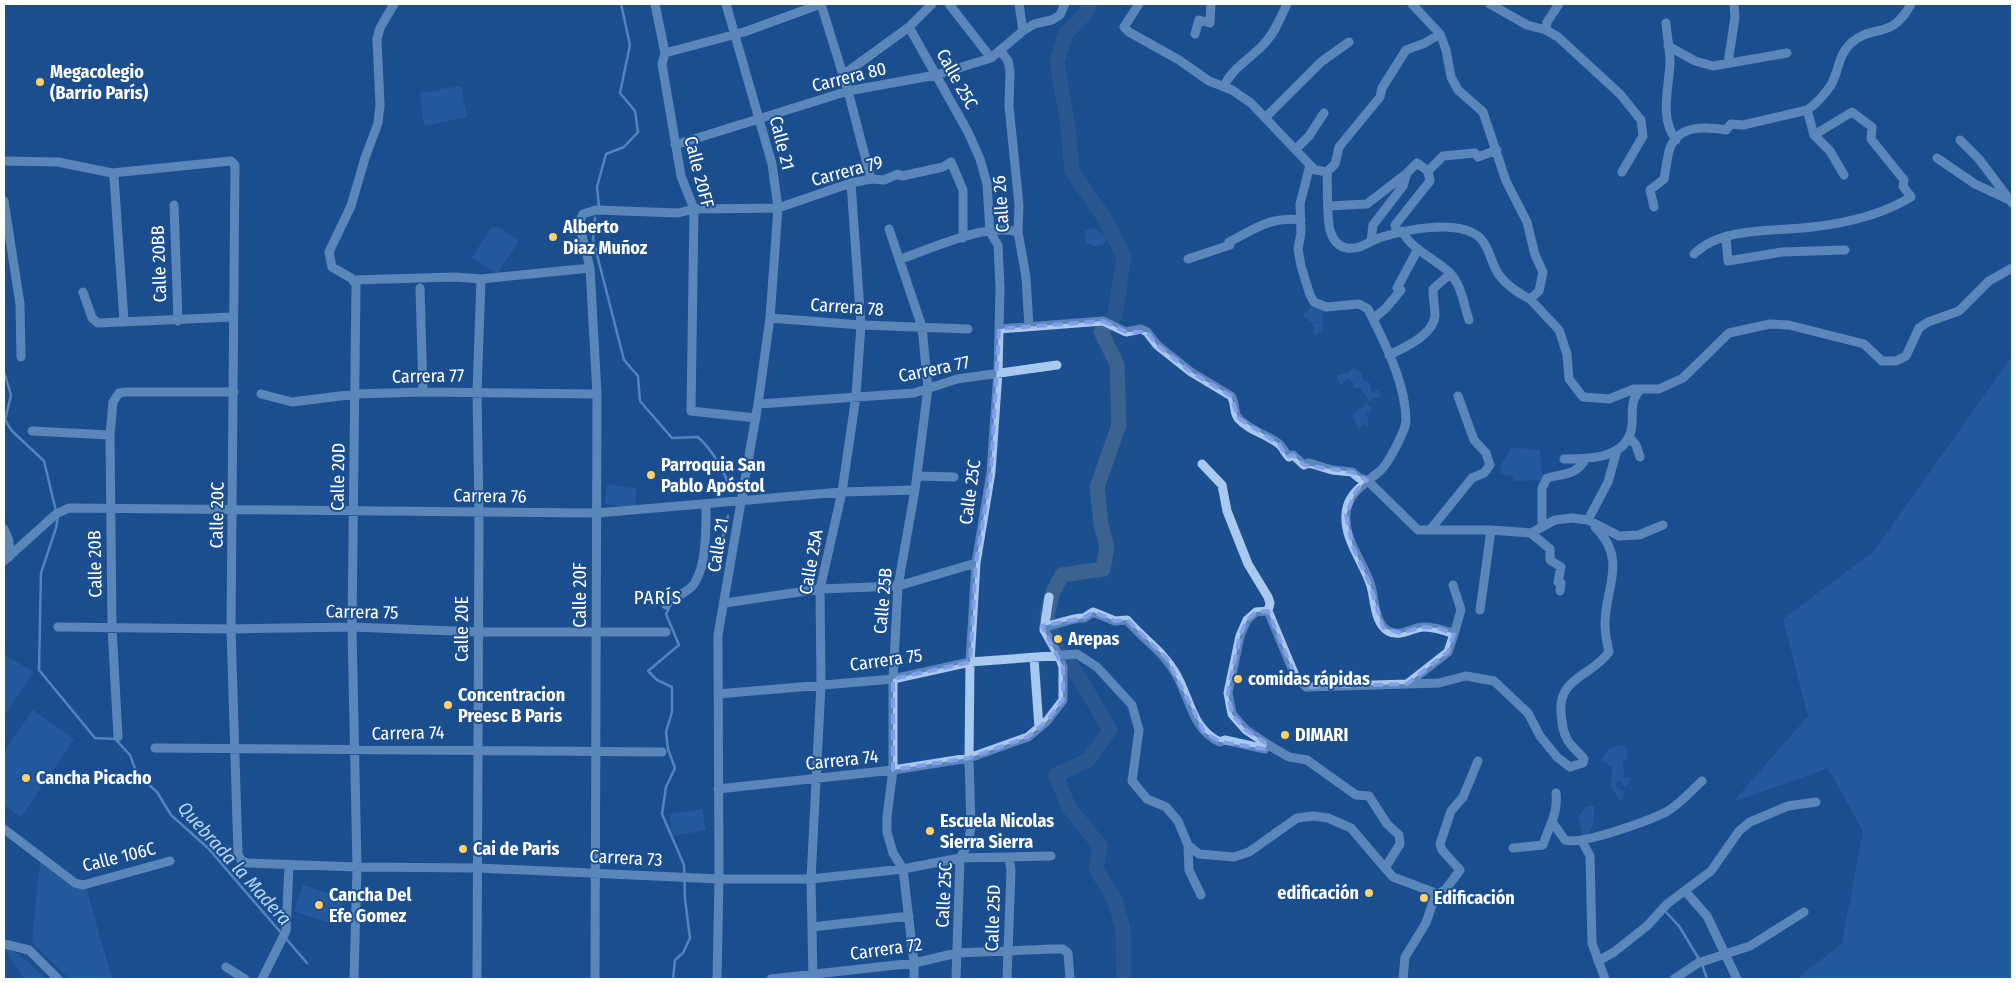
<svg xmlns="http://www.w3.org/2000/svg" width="2016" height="983" font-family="'Fira Sans Condensed',sans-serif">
  <rect width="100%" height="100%" fill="#1b4f8f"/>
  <path fill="#2e69ad" d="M461,86L467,117L424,126L420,93Z
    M492,227L500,228L519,241L497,274L472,257Z
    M1094,228L1108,238L1102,246L1099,244L1097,247L1086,243L1085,231Z
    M1315,305L1322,309L1323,330L1317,334H1314L1313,323L1321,322H1312L1303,317L1304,313Z
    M2012,356V979H1802L1800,976L1842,944L1863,831L1828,768L1733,802L1808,716L1783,619L1874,551Z
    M1352,368L1361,373L1364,381L1369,382L1372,392L1378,390L1381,396L1369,401L1360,388H1352L1355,384L1347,379L1340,386L1337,375L1348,373Z
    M1367,403L1372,410L1366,414L1369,423L1367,427L1364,424L1359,429L1352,415Z
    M1512,448L1540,450L1543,480L1514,481L1512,475L1500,473L1502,463Z
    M607,485L636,488L635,507L605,504Z
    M4,654L33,672L4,716Z
    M33,710L74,739L21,817L4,805V752Z
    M1621,745L1626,746L1627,758L1621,761L1623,762L1624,777H1629L1631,780L1625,787L1620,781L1616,783V788L1624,791L1621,802L1611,787L1612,767L1601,760L1610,748Z
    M1587,806H1594C1594,818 1595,827 1586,836L1583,835L1578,817Z
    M702,809L706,830L673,836L669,815Z
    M40,862L69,885L86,888L112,979H70L32,943Z
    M303,885L344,899L336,925L294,911Z
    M4,949L19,954L46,979H24Z"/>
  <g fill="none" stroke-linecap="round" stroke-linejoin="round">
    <path stroke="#9cc4f0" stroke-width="2.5" d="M599,206L597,187L606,154L624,147L638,132L635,111L620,93L630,45L621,4
      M595,218L593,239L624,360L638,376L640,401L672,438L698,437C715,453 724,471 732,493
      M4,372L11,395L5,420L12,431L44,461L56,511
      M58,516L56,528L41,573L39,670L95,738L115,739L130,755L137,774L157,792L171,815L208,848L307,963
      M705,568L719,552L728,516
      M670,606L666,614L679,645L648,671L657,680L672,687V712L666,732L668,749L675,768L666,787L662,814L684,865L685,899L690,938L683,953L675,960L673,979
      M1665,911L1679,926L1699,959
      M1702,964L1707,979"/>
    <path stroke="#3c6290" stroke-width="15" d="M1090,4L1085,14L1066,33L1057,62L1068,126L1072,171L1105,219L1124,257L1115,315L1101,332L1117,364L1119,425L1097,487L1101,524L1107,547L1103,569L1062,575L1052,594L1047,616L1051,633L1056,646L1076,672L1110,730L1088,760L1056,775L1068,806L1100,846L1096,869L1115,900L1123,929L1124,979"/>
    <path stroke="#a9c9ee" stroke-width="9" d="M655,4L665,53L662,64L681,176L694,209L691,411L756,418
      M821,4L848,91L871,179
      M949,4L991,58
      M1019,4L1023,31
      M1139,4L1124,27L1129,32L1179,60L1209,81L1232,90L1251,103L1310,165L1315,170L1327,172
      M1412,4L1440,34
      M1490,4L1527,25L1546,30L1558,37L1620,94L1641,120L1643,136L1622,172
      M1666,23C1667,36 1670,50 1670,63C1669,88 1659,118 1676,140
      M909,27L968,132L980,159L987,184L990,232L998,245L1000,288L998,372L991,472L976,563L970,662L969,758L971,826L968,844L960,858L956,979
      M1546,30L1547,22L1559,4
      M1195,34L1199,20L1210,23L1211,4
      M1440,34L1446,50L1451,77L1458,90L1483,112L1506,181L1527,222L1535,255L1543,272L1539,291L1530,299C1518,293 1508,287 1500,276C1490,264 1490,243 1475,234C1452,220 1406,230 1382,237C1369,241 1361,250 1347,248C1339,247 1333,240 1331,233C1326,222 1328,187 1327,172L1335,164L1339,147L1380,97L1382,88L1406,50L1425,43Z
      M1668,46L1695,61L1713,66L1787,53
      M1000,50L1008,61L1010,71L1009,106L1019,205L1018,232L1026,277L1029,327
      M665,53L744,32L821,4
      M1728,63L1735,17L1734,4
      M843,75L909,27L932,4
      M1224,86C1232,68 1250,59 1264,44C1276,31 1280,18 1287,4
      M1807,110L1814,135L1830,151L1844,175
      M1265,118L1321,62L1349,42
      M1960,140L1979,159L2012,203
      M675,145L848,91L936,75L991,58L1023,31L1034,24L1052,20L1060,15L1065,4
      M1296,149L1309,136L1324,113
      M1937,158L1975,184L2007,199
      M4,161L58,162L112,173L231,161L235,165L231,629L238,854L241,860L247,863L357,867L478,868L719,879H811L903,869L960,858L1051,856
      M114,177L124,321
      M4,201L20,304L21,357
      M174,205L178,321
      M1329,206L1367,204L1407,173
      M1654,207L1650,190L1664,179C1666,169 1667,157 1670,148C1679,124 1707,127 1726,130L1731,124L1743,125L1807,110C1816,104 1825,94 1831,85C1839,71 1838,55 1851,43C1874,23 1891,41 1911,4
      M889,229L922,327L928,388L915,490L898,586L893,679V770L887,817V832L893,853L903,869L914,963V979
      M1402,231C1412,250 1434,258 1449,272C1462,285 1464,306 1469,320
      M1397,233L1395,225L1430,181L1428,171
      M1726,238L1728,261L1782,252L1845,250
      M1371,241L1373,225L1403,186L1407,173L1417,163L1428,171L1443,156L1475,153L1478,157L1497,150
      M1694,254C1723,226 1774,232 1812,227C1847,223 1882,215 1911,197L1903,186L1904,180L1871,139L1872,127L1852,112L1814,135
      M901,259C933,248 984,223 1018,232
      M1188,259L1230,245L1229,242C1255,229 1270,216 1301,220
      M353,280L455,277L481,279L590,268
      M420,288L423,392
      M83,292L92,318L98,323L233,317
      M1530,299L1559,330L1567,354L1569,379L1583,397L1609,399L1634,389H1659L1683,378L1729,333L1770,324L1789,325L1864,344L1882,361H1896L1906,356L1919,328L1928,322L1959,311L1989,281L2012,268
      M770,318L861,325L968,329
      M1373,319L1386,308L1401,290L1397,288L1418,249
      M999,329L1103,321L1126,332L1141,329L1147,332L1157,345L1191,372L1231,396C1236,403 1233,412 1238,418C1249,431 1267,434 1279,444C1283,447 1285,453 1289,457L1293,455L1304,465L1309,463L1332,470L1352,472L1359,478L1367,480L1418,530H1491L1531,533L1555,520L1572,518L1588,520L1619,536L1639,535L1663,525
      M1389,355C1404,348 1433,335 1435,316C1435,308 1433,298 1433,289L1450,274
      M261,394L292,402L356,394L423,392L597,394
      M758,404L914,393L957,379L1057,365
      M32,431L110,435
      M1629,437L1636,445L1640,457
      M1564,459C1589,459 1629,459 1632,425C1633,410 1630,400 1641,389
      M1202,464L1222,485L1227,511L1248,564L1268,597L1270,603L1268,611
      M917,476L954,477
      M1588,520L1608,482L1617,450
      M1542,527V488L1547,478C1565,473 1576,476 1586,458
      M4,529L9,541V557
      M1430,530L1472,478L1484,473L1490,465L1486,453L1474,440L1458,396
      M1531,533L1550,549V560L1561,567L1558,582L1561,583L1560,591
      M4,561L56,514L69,508L597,513L842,492L915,490
      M1453,585L1461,610L1454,634
      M725,603L820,589L898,586L976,563
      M666,605C673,596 687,594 694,584C707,565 706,527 706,504
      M1480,610L1491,530
      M58,627L231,629L352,627L479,632H666
      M1044,627C1056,625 1073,617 1084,618L1093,612L1115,621L1127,620C1143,639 1164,652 1176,674C1190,698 1192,730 1220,742L1225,740L1265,749L1267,744
      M1034,658L1039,728
      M1407,684L1439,683L1466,676L1494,681L1528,713L1540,736L1557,757L1570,767L1583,763L1584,759C1579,752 1571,747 1567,739C1562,730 1562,722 1561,712C1558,678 1592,676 1609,652C1607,643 1605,634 1605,625C1604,590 1629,560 1595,527
      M718,694L893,679L970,662L1077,654L1097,667L1132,705L1139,730L1132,781L1147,799L1166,807L1178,821L1188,845L1199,854L1234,857L1249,852L1297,818L1313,816L1328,818L1351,828L1385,868L1400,844L1399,835L1387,824L1369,796L1356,795L1307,760L1289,757L1275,749L1246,730L1232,714L1228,693L1240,636L1247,620L1256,612L1268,611L1296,678L1306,687L1407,684L1448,652L1454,634C1444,630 1435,627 1424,627C1412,627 1400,638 1388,631C1374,622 1375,600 1371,586C1364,562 1344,541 1346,514C1347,493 1366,483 1380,471C1388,464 1405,432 1406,421C1406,383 1384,342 1368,309L1359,304L1326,307L1314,302L1310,295L1301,266L1298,249L1301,233L1300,204L1310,165
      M118,737L112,627L110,435L113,402L119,393L126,392H234
      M155,748L662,752
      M718,789L893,770L969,758L1028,737L1047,721L1063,700V667L1059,656L1044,630L1049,597
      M1553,823L1565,840C1583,845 1648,821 1666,812C1679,805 1691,791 1702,781
      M4,829L75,883L83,885L170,861
      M1582,841L1590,856L1592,943L1605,979
      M1188,845L1189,870L1201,895
      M1513,848L1543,845C1549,825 1558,816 1556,793
      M1385,868L1393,877L1433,892L1435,896L1426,923L1405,957L1403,979
      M1685,891L1707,916L1737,979
      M1435,896L1446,889L1460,870L1442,850L1440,844L1451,811L1463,797L1478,761
      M812,927L909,916
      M4,944L29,950L58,979
      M1598,961L1614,952L1647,926L1667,904L1711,871L1739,831L1750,822L1788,806L1816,802
      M226,967L245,979
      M262,979L286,931L289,865
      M354,979L357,867L352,627L356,284L351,278L332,267L329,252L351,206L365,158L378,123L380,105L377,39L380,28L394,4
      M477,979L479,512L477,392L481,279
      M595,979L597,394L590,268L579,223L583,214L596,210L678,213L694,209L778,208L851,183L871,179L884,180L898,174L902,176L943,167L951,162L963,190V238
      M717,979L719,879L718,635L758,404L770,318L778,208L772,164L726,4
      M771,979L914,963L957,953L1052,949H1063L1068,953L1070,979
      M813,979L811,879L821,685L820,589L842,492L856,396L861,325L851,183
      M1007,979L1011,870L1009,858
      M1674,979L1698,963L1750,946L1804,912"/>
  </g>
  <path d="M0 0H2016V983H0ZM1103,321L1126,332H1147L1157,345L1191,372L1231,396L1238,418L1279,444L1287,457L1293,455L1304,465L1352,472L1367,480L1356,491L1346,515L1353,547L1370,584L1383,628L1401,633L1422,627L1438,628L1454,634L1448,652L1407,684L1306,687L1296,678L1268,611L1256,612L1247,620L1240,636L1228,693L1232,714L1246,730L1267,744L1265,749L1220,742L1204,732L1167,659L1127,620L1115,621L1093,612L1084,618L1042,626L1063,667V700L1047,721L1028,737L969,758L893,770V679L970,662L976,563L991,472L999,329Z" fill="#1b4f8f" fill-opacity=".55" fill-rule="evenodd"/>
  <path fill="none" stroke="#839eea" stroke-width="4" stroke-dasharray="10 6" stroke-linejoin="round" d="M1103,321L1126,332H1147L1157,345L1191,372L1231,396L1238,418L1279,444L1287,457L1293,455L1304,465L1352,472L1367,480L1356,491L1346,515L1353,547L1370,584L1383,628L1401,633L1422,627L1438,628L1454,634L1448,652L1407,684L1306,687L1296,678L1268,611L1256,612L1247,620L1240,636L1228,693L1232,714L1246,730L1267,744L1265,749L1220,742L1204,732L1167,659L1127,620L1115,621L1093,612L1084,618L1042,626L1063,667V700L1047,721L1028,737L969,758L893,770V679L970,662L976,563L991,472L999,329Z"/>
  <g fill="#ffd166" stroke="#1b4f8f" stroke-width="2">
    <circle cx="40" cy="82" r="5"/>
    <circle cx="553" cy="237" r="5"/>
    <circle cx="651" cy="475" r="5"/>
    <circle cx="1058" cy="639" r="5"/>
    <circle cx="1238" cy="679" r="5"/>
    <circle cx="448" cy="705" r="5"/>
    <circle cx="1285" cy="735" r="5"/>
    <circle cx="26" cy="778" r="5"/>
    <circle cx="930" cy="831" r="5"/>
    <circle cx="463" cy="849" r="5"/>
    <circle cx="1369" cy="893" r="5"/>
    <circle cx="1424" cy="898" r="5"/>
    <circle cx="319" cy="905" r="5"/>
  </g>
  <g text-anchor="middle" stroke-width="4" stroke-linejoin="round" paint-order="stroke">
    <g font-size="18" font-weight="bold" fill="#fff" stroke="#1b4f8f" text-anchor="start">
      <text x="50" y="78">Megacolegio<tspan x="50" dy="21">(Barrio París)</tspan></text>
      <text x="563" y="233">Alberto<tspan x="563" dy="21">Diaz Muñoz</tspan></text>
      <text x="661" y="471">Parroquia San<tspan x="661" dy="21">Pablo Apóstol</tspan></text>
      <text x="1068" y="645">Arepas</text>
      <text x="1248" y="685">comidas rápidas</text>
      <text x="458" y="701">Concentracion<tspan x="458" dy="21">Preesc B Paris</tspan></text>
      <text x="1295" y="741">DIMARI</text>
      <text x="36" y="784">Cancha Picacho</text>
      <text x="940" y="827">Escuela Nicolas<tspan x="940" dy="21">Sierra Sierra</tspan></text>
      <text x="473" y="855">Cai de Paris</text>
      <text x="1359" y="899" text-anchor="end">edificación</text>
      <text x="329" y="901">Cancha Del<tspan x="329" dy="21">Efe Gomez</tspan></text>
      <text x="1434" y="904">Edificación</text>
    </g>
    <g font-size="18" fill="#fff" stroke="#1b4f8f">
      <text transform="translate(849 77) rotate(-14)" y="6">Carrera 80</text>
      <text transform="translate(957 79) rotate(61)" y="6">Calle 25C</text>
      <text transform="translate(782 143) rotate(76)" y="6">Calle 21</text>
      <text transform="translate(847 171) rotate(-15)" y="6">Carrera 79</text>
      <text transform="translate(699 172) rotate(76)" y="6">Calle 20FF</text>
      <text transform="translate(1001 204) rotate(-94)" y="6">Calle 26</text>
      <text transform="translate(159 264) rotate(-92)" y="6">Calle 20BB</text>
      <text transform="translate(847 307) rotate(4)" y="6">Carrera 78</text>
      <text transform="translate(934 369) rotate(-12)" y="6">Carrera 77</text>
      <text transform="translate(428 376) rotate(-1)" y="6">Carrera 77</text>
      <text transform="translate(338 477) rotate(-89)" y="6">Calle 20D</text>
      <text transform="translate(970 492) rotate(-82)" y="6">Calle 25C</text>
      <text transform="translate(490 496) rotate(1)" y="6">Carrera 76</text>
      <text transform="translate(217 515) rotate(-89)" y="6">Calle 20C</text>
      <text transform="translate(718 545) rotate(-81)" y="6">Calle 21</text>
      <text transform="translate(811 562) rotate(-80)" y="6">Calle 25A</text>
      <text transform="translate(95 564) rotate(-91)" y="6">Calle 20B</text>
      <text transform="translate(580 595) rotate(-90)" y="6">Calle 20F</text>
      <text transform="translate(883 601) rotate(-85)" y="6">Calle 25B</text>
      <text transform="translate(362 612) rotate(1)" y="6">Carrera 75</text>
      <text transform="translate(462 629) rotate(-90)" y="6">Calle 20E</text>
      <text transform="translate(886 660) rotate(-8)" y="6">Carrera 75</text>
      <text transform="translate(408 733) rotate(-1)" y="6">Carrera 74</text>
      <text transform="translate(842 760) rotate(-6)" y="6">Carrera 74</text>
      <text transform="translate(119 857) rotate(-14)" y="6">Calle 106C</text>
      <text transform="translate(626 858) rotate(3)" y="6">Carrera 73</text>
      <text transform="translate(944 895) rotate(-87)" y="6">Calle 25C</text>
      <text transform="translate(993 918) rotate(-88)" y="6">Calle 25D</text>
      <text transform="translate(886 949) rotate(-8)" y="6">Carrera 72</text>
    </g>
    <g font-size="19" letter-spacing="1" fill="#fff" stroke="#1b4f8f">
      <text x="658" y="604">PARÍS</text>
    </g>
    <g font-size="19" font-style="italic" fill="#b5d3f5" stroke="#1b4f8f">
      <text transform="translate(235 863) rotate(48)" y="7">Quebrada la Madera</text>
    </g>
  </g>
  <rect width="2016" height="983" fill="none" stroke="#ffffff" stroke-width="10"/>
</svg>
